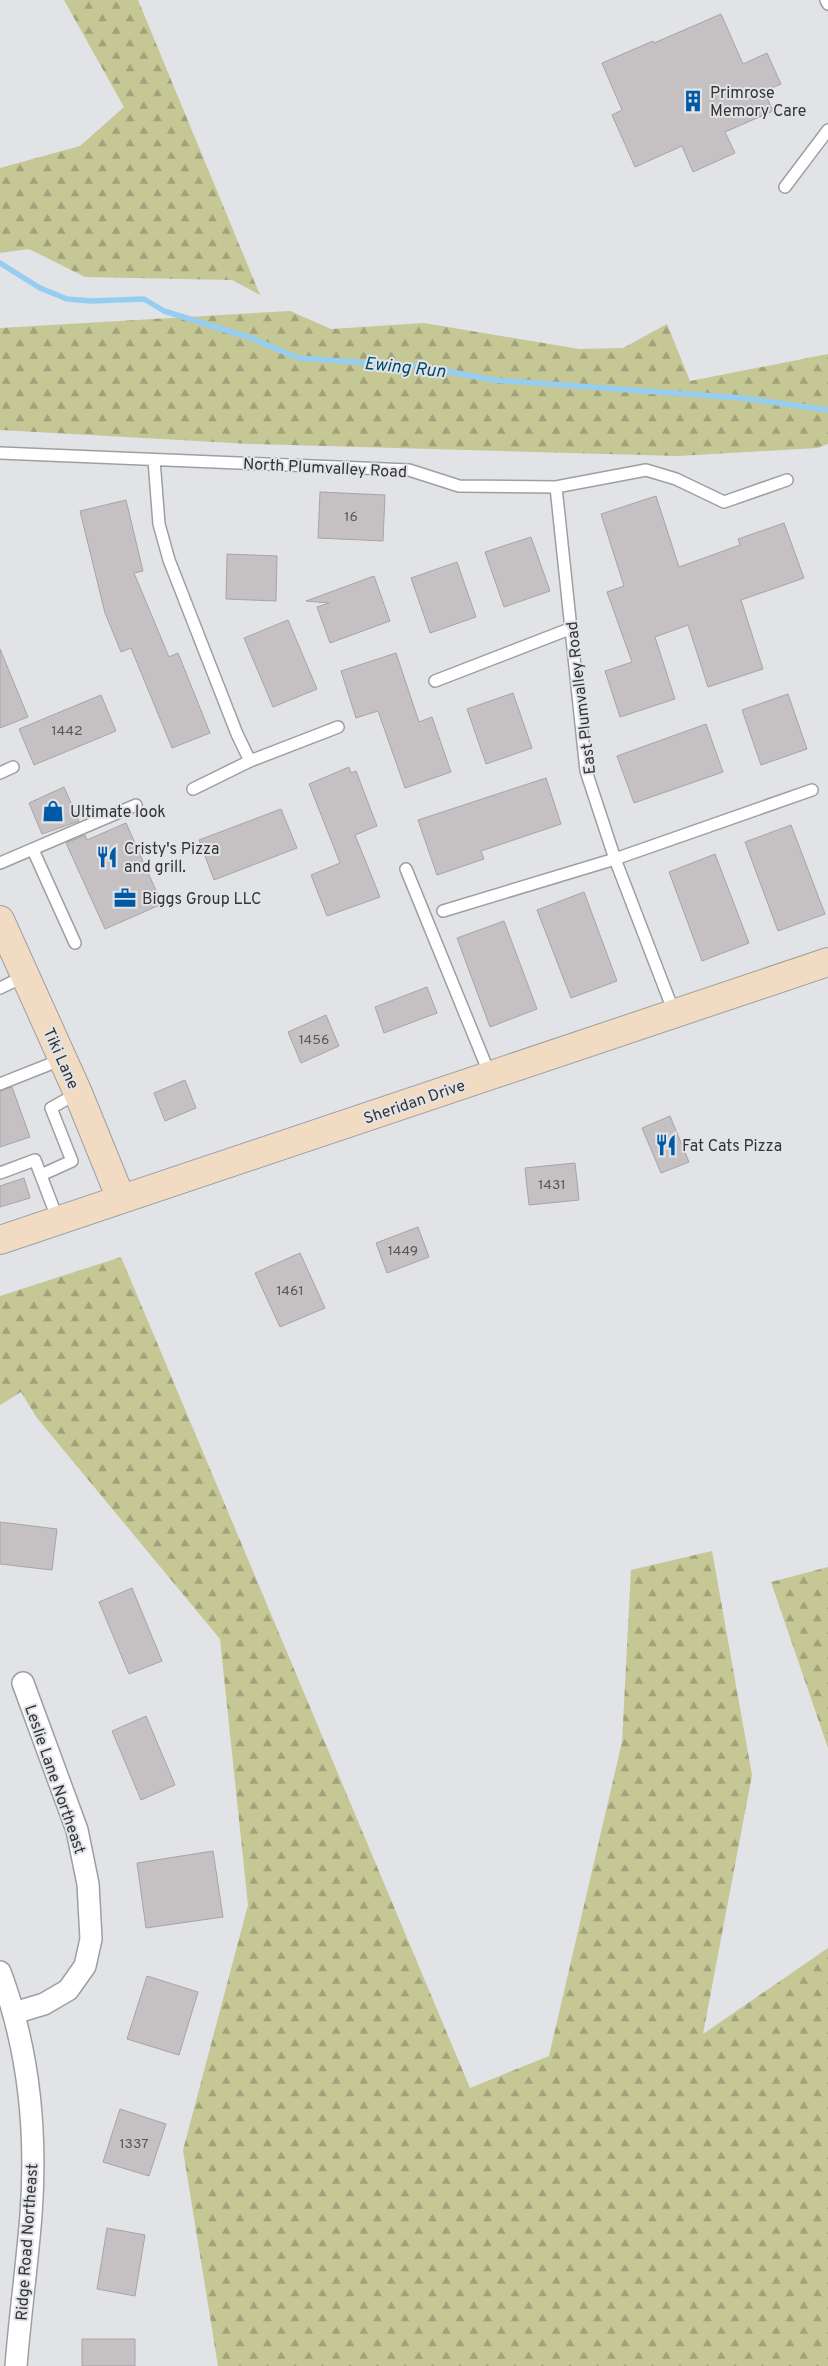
<svg xmlns="http://www.w3.org/2000/svg" width="828" height="2366" font-family="Overpass,sans-serif">
  <defs>
    <pattern id="forest-firs" width="22" height="20" patternUnits="userSpaceOnUse" patternTransform="scale(1.25)"><rect width="22" height="20" fill="#c5c795"/><path d="M5 1l3.5 6h-7zM16 11l3.5 6h-7z" fill="#a1a27a"/></pattern>
  </defs>
  <rect width="100%" height="100%" fill="#e1e3e7"/>
  <path fill="url(#forest-firs)" d="M64,0H138L260,295L232,280L85,277L29,249L0,253V168L80,146L124,107Z
    M290,311L331,329L424,323L579,349L623,348L667,324L690,381L828,354V444L818,448L678,456L251,444L0,430V328Z
    M121,1257L470,2088L549,2056L622,1742L631,1570L712,1551L752,1775L703,2034L828,1948V2366H218L183,2150L248,1905L220,1639L37,1418L21,1392L0,1405V1296Z
    M828,1567V1748L771,1582Z"/>
  <g fill="none" stroke-linecap="round" stroke-linejoin="round">
    <path stroke="#96cef1" stroke-width="5.5" d="M0,263L40,288L67,299L91,301L144,299L164,311L251,338L298,358L425,367L493,380L742,398L828,410"/>
  </g>
  <path fill="#c5c0c2" stroke="#a8a4a6" d="M721,14L743,64L767,53L781,84L764,91L773,111L725,132L735,153L693,172L682,146L635,167L612,115L622,110L602,63L653,41L654,43Z
    M320,492L385,495L383,541L318,538Z
    M656,496L679,567L740,545L738,539L784,523L804,578L741,600L763,669L708,687L688,625L655,637L675,699L620,717L605,671L632,662L607,592L624,586L601,514Z
    M126,500L143,571L134,573L169,657L178,653L210,733L172,748L131,648L121,652L105,613L80,511Z
    M531,537L550,591L504,607L485,552Z
    M227,554L277,556L276,601L226,599Z
    M457,562L476,617L430,633L411,578Z
    M374,576L390,621L330,643L317,607L329,603L306,601Z
    M288,620L317,689L273,707L244,638Z
    M0,649L28,717L0,728Z
    M396,653L419,722L432,717L451,772L405,788L378,711L356,718L341,671Z
    M513,693L532,748L486,764L467,709Z
    M788,694L807,749L761,765L742,710Z
    M101,695L116,731L34,765L19,729Z
    M706,724L723,772L634,803L617,756Z
    M349,767L351,773L356,771L377,826L355,835L380,897L327,916L311,875L340,863L309,784Z
    M546,778L561,824L481,851L484,859L437,875L418,820Z
    M64,787L79,821L42,834L29,803Z
    M281,809L297,848L214,880L199,840Z
    M126,823L162,904L105,929L66,843L85,835L87,840Z
    M791,825L825,914L778,931L745,842Z
    M715,854L749,943L702,961L669,872Z
    M584,892L617,981L571,998L537,910Z
    M504,921L537,1009L490,1027L457,938Z
    M427,987L437,1013L384,1033L375,1007Z
    M326,1015L339,1046L301,1063L288,1032Z
    M185,1080L196,1108L165,1121L154,1093Z
    M12,1087L30,1137L0,1147V1091Z
    M670,1116L689,1162L661,1173L642,1128Z
    M575,1163L579,1200L529,1205L525,1168Z
    M24,1178L30,1198L0,1207V1186Z
    M418,1227L429,1257L387,1273L376,1243Z
    M300,1253L325,1308L280,1327L255,1273Z
    M0,1522L57,1529L52,1570L0,1564Z
    M132,1588L162,1661L129,1674L99,1602Z
    M146,1716L175,1785L141,1800L112,1731Z
    M213,1851L223,1917L146,1928L137,1863Z
    M147,1976L198,1992L179,2055L127,2039Z
    M120,2109L166,2124L149,2176L103,2162Z
    M107,2228L145,2235L135,2296L97,2289Z
    M82,2339H135V2366H82Z"/>
  <g fill="none" stroke-linecap="round" stroke-linejoin="round">
    <g stroke="#9e9fa3" stroke-width="14">
      <path id="lane" d="M826,0L828,4
        M785,187L828,130
        M0,453L409,470L459,486L556,487L646,470L676,479L724,502L787,480
        M154,460L159,524L169,560L237,734L250,761
        M556,487L586,771L615,859L675,1015
        M435,681L572,628
        M0,773L13,767
        M193,789L250,761L338,727
        M33,850L75,943
        M0,863L136,805
        M406,869L490,1075
        M443,911L615,859L812,790
        M0,988L25,976
        M0,1084L63,1059
        M0,1173L35,1160L58,1220
        M41,1175L72,1161L51,1108L78,1093"/>
    </g>
    <g stroke="#9e9fa3" stroke-width="24">
      <path id="street" d="M0,1972C29,2049 37,2133 31,2215C27,2265 20,2316 16,2366
        M14,2013L44,2004L68,1990L85,1966L91,1939L88,1884L77,1830L23,1683"/>
    </g>
    <g stroke="#9e9fa3" stroke-width="30">
      <path id="secondary" d="M0,920L78,1093L121,1199
        M0,1240L828,962"/>
    </g>
    <use href="#lane" stroke="#fff" stroke-width="11"/>
    <use href="#street" stroke="#fff" stroke-width="21"/>
    <use href="#secondary" stroke="#f1dcc3" stroke-width="28"/>
  </g>
  <defs>
    <g id="building-bare" transform="scale(1.725)"><path d="M-4-6H4V6H1V3H-1V6H-4ZM-2.5-4.3h1.7v1.8h-1.7ZM.8-4.3h1.7v1.8H.8ZM-2.5-1h1.7V.8h-1.7ZM.8-1h1.7V.8H.8Z" fill="#0059a6" stroke="#e1e3e7" stroke-width="2.5" paint-order="stroke"/></g>
    <g id="shop-bare" transform="scale(1.725)"><path d="M-5-2.5h2.3a2.7 3.5 0 0 1 5.4 0H5L5.5 6h-11ZM-1.5-2.5h3a1.5 2.3 0 0 0-3 0Z" fill="#0059a6" stroke="#e1e3e7" stroke-width="2.5" paint-order="stroke"/></g>
    <g id="restaurant-bare" transform="scale(1.725)"><path d="M-5-6h1v4h1v-4h1v4h1v-4h1v5L-1.5 .5V6h-2V.5L-5-1ZM5-6V6H3V1.5H1.5Q1.5-4 5-6Z" fill="#0059a6" stroke="#e1e3e7" stroke-width="2.5" paint-order="stroke"/></g>
    <g id="office-bare" transform="scale(1.725)"><path d="M-6-3h4V-5.5h4V-3h4V5H-6ZM-1-4.5V-3h2v-1.5ZM-6 0V1H6V0Z" fill="#0059a6" stroke="#e1e3e7" stroke-width="2.5" paint-order="stroke"/></g>
  </defs>
  <g fill-rule="evenodd">
    <use href="#building-bare" x="693" y="101"/>
    <use href="#shop-bare" x="53" y="811"/>
    <use href="#restaurant-bare" x="107" y="857"/>
    <use href="#office-bare" x="125" y="898"/>
    <use href="#restaurant-bare" x="666" y="1145"/>
  </g>
  <g text-anchor="middle" stroke-width="4" stroke-linejoin="round" paint-order="stroke">
    <g font-size="14" fill="#585759">
      <text x="351" y="521">16</text>
      <text x="67" y="735">1442</text>
      <text x="314" y="1044">1456</text>
      <text x="552" y="1189">1431</text>
      <text x="403" y="1255">1449</text>
      <text x="290" y="1295">1461</text>
      <text x="134" y="2148">1337</text>
    </g>
    <g font-size="16" fill="#333436" stroke="#e1e3e7" text-anchor="start">
      <text x="710" y="98">Primrose<tspan x="710" dy="18">Memory Care</tspan></text>
      <text x="70" y="817">Ultimate look</text>
      <text x="124" y="854">Cristy's Pizza<tspan x="124" dy="18">and grill.</tspan></text>
      <text x="142" y="904">Biggs Group LLC</text>
      <text x="682" y="1151">Fat Cats Pizza</text>
    </g>
    <g font-size="16" fill="#333436" stroke="#e1e3e7">
      <text transform="translate(325 467) rotate(3)" y="6">North Plumvalley Road</text>
      <text transform="translate(580 698) rotate(-97)" y="6">East Plumvalley Road</text>
      <text transform="translate(62 1058) rotate(66)" y="6">Tiki Lane</text>
      <text transform="translate(414 1101) rotate(-19)" y="6">Sheridan Drive</text>
      <text transform="translate(56 1779) rotate(71)" y="6">Leslie Lane Northeast</text>
      <text transform="translate(26 2242) rotate(-86)" y="6">Ridge Road Northeast</text>
    </g>
    <g font-size="18" font-style="italic" fill="#004c6d" stroke="#e1e3e7">
      <text transform="translate(405 367) rotate(6)" y="6">Ewing Run</text>
    </g>
  </g>
</svg>
